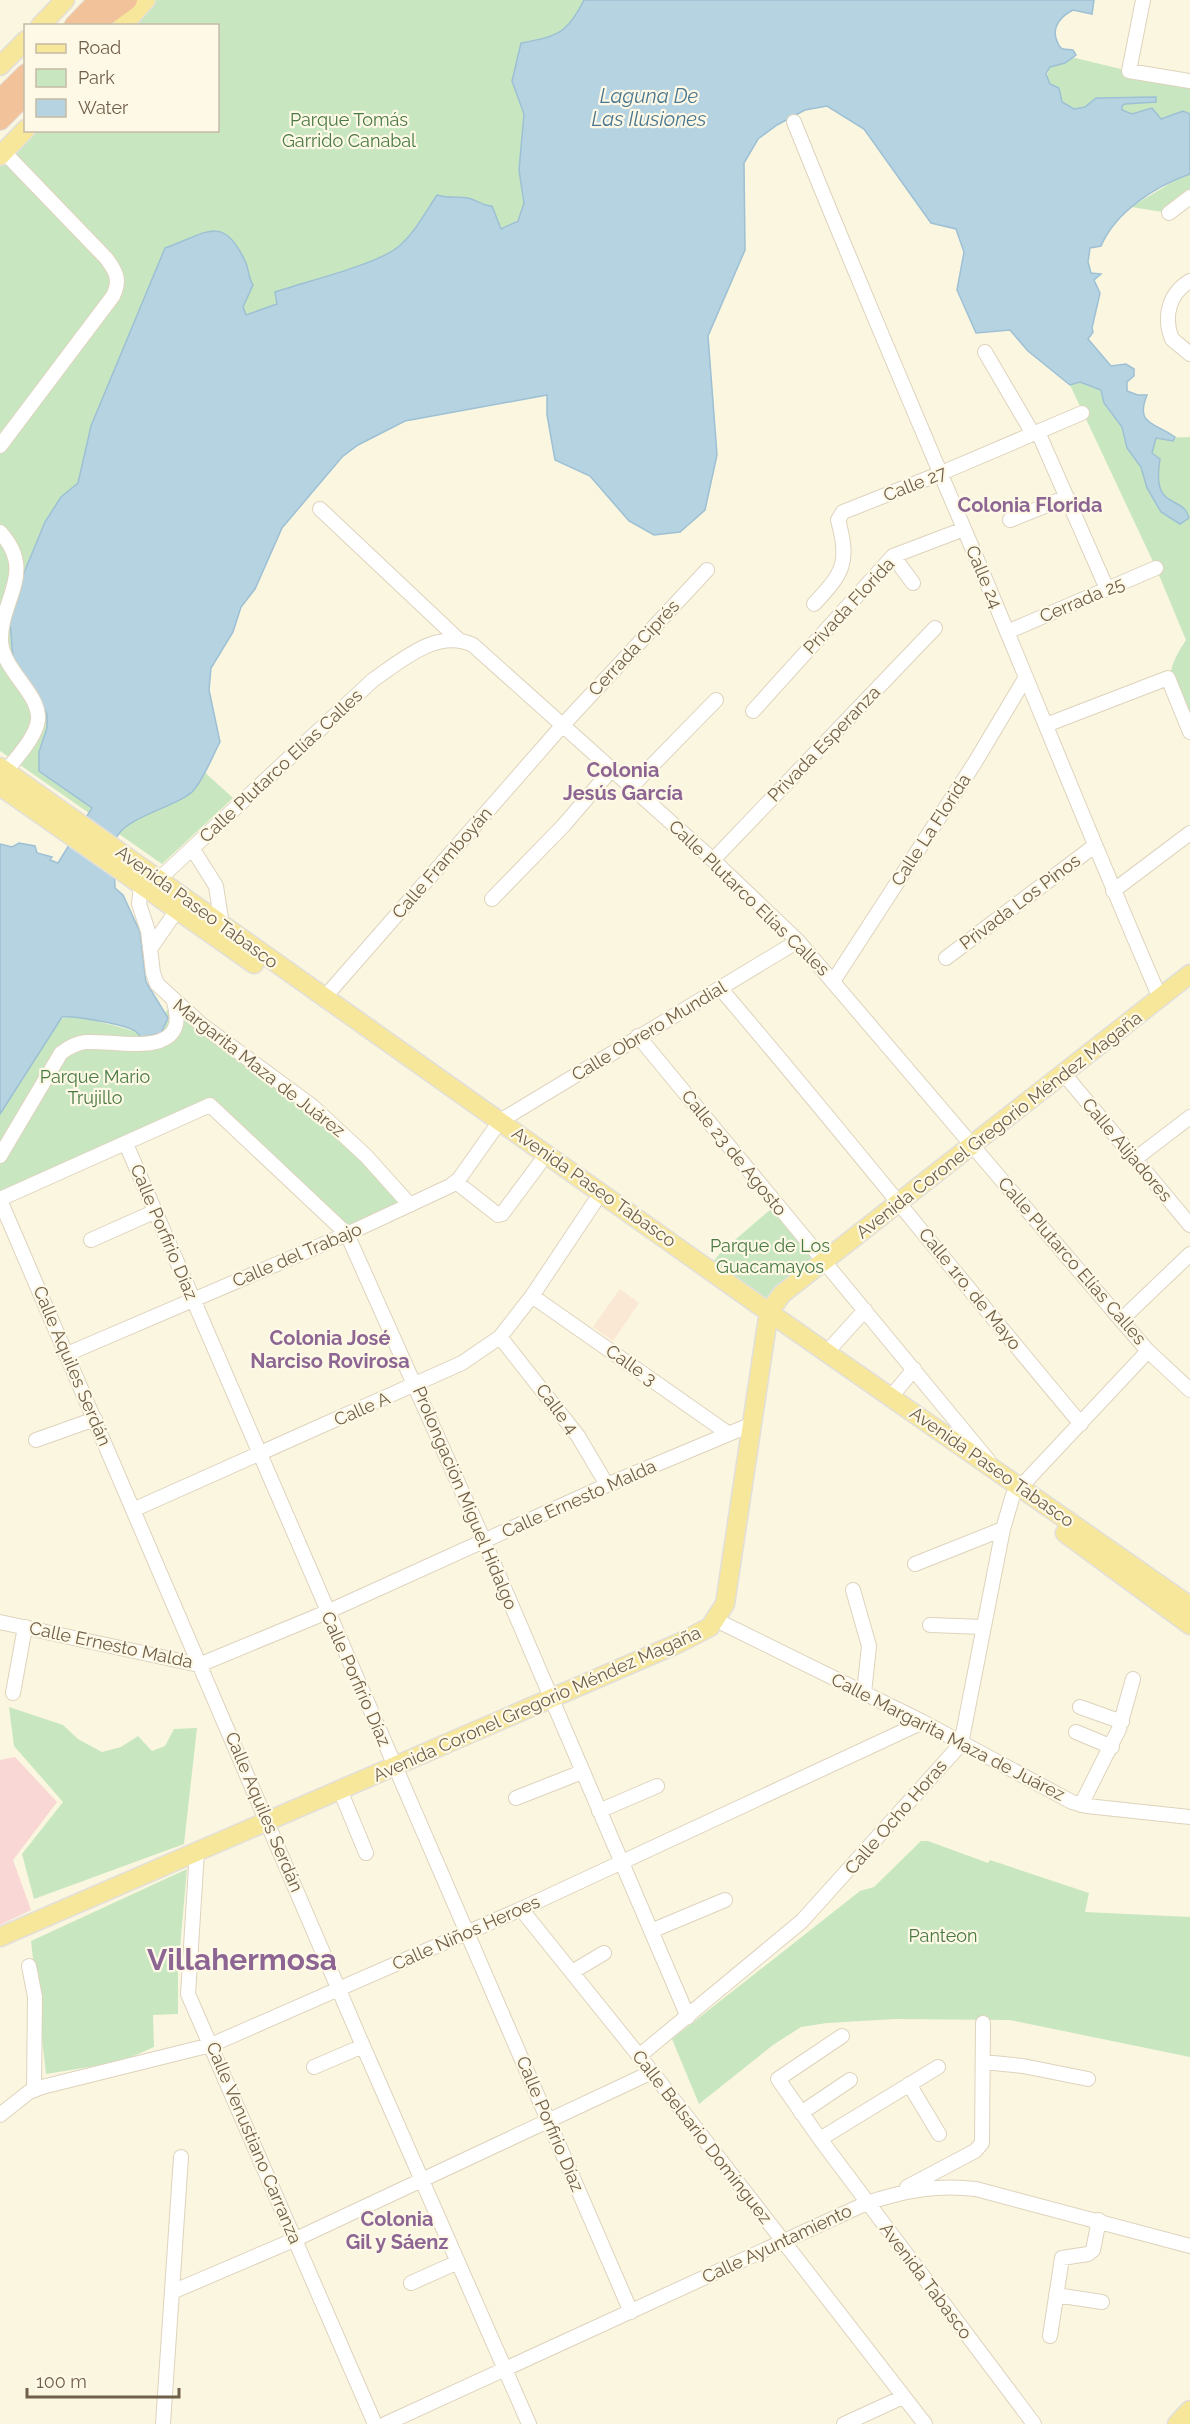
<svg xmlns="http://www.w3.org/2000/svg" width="1190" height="2424" font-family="Raleway,sans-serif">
  <rect width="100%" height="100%" fill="#fbf6e0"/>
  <path fill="#fbe8d4" d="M620,1289L639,1303L613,1341L593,1327Z"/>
  <path fill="#f8d7d4" d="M15,1757L57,1802L13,1860L31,1910L0,1925V1760Z"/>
  <path fill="#c8e7c0" d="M149,0H606L542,211L517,220L502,231L247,320L217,230L199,235L189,246L199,767L233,798L162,864L0,751V164L30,131L218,130V26L127,25Z
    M1063,55L1129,71L1190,81V118L1161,119L1085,107L1074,109L1062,102L1046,79L1050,67Z
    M1190,174V197L1169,213L1131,207L1179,178Z
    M1080,381L1102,390L1107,408L1122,427L1127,448L1136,457L1161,512L1180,524L1184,509C1158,496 1155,487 1160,459L1152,453L1156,438L1190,437V732C1172,689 1158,682 1186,640L1156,568L1070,385Z
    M174,1002L312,1106L410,1205L347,1234L215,1107L0,1199V1114L58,1020L74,1015L135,1031L165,1013Z
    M777,1204L824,1262L760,1306L708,1268L722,1251Z
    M9,1707L63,1725L78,1739L102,1752L121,1747L138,1736L152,1751L165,1746L174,1729L197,1728L184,1844L34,1899L22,1854L63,1802L14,1746Z
    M921,1841H928L988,1863L990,1860L1089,1893L1085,1912L1190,1917V2057L1010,2020L895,2019L827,2023L801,2027L773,2045L699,2104L672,2039L860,1891L874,1887Z
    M187,1869L178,1970V2014L153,2015L154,2047L120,2062L46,2074L31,1941Z"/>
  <path fill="#b6d3e2" stroke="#9dc0d4" stroke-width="1.5" d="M584,0H1094L1092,14L1073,10C1061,16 1051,27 1057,41C1058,44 1060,48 1063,49C1066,50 1070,49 1073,50L1076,55L1065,63L1050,67L1046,74L1050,84L1059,88L1062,102L1074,109L1085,107L1096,98L1156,97V102L1125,104L1122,106V110L1132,114L1152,108L1161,119L1183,111L1190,114V174C1156,186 1116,211 1101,246L1090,248L1088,262L1091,273L1101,274L1094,280L1100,293L1092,328L1093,332L1088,339L1111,366L1126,364L1134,369V376L1127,382V391L1138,395H1147C1135,425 1154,422 1175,437L1173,441L1156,438L1152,453L1160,459C1151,513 1183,493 1189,518L1180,524L1161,512L1147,488L1141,467L1127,448L1122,427L1104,403L1101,390L1080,382L1070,385L1028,351L1010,330L976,333L957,290L964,252L956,229L931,223L864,129L827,106L805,110L777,125L758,139L744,163L745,250L708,336L717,455L705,510L680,532L654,535L629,521L590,476L555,460L547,415V395L405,421L358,445L342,457L282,528L255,589L241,607L233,632L211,668L209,690L220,742C213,755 202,783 192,792C175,808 122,817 115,841C111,854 115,874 115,888L123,895L140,932L146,982L168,1018L161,1033L142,1037C139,1036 138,1033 135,1031C127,1025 73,1015 62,1017L0,1114V844L12,847L19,843L35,846L37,853L52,857L50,860L58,863L92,808L39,771V752L47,728V714L13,659L9,609L45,522L61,497L78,483L91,426L165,248C206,234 223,212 246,263C249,271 248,277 253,285L243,307L246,315L277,304L275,292C304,282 376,265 398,247C414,234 425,213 437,195C451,199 458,196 468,198C478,200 482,206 492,206L501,229L518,221L524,203L519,170L524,114L512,81L521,43C558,36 567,34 584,0Z"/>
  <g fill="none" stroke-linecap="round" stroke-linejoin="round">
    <g stroke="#ded3bd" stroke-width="16">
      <path id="minor" d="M1143,0L1129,71L1190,81
        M794,122C849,259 907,395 965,531C1031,687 1093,844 1160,998
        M1169,213L1190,197
        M1190,281C1169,293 1163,317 1172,339L1190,354
        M985,352L1033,434
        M1038,432L1107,589
        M0,446L113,296C121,280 116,271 106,258L4,152
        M320,509L459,640
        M1010,520L1067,497
        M0,532C37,572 0,599 1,641C3,671 40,693 38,720C36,737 17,757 6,771
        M893,556L913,583
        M814,604C843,573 850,563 838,520L843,512L939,474L1082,413
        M1007,632L1156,568
        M753,711L893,556L964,529
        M1046,725L1168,678L1190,732
        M631,787L716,700
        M192,848L216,886L222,925
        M713,860L935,628
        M158,880L373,680C401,661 437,628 473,645L713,860L798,941L1121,1320L1148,1351L1190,1390
        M141,885L139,904L148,931L153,973L157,984L202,1025L312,1106L366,1156L410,1205
        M1113,891L1190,833
        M492,899L564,825L611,770
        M150,949L177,910
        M946,958L1093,847
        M834,980L974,764L1026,677
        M720,988C843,1132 960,1280 1081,1424
        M324,998L561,727L707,570
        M638,1036L988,1460
        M1064,1074L1190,1225
        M126,1144L631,2312
        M0,1156L61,1053C69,1047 76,1043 86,1042C116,1040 192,1061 174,1002
        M1135,1159L1190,1117
        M456,1182L498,1215L502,1214L540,1163
        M0,1199L210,1105L347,1234L484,1541L688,2017
        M0,1200L363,2046L529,2424
        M91,1240L156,1211
        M532,1296L729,1434
        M1121,1320L1190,1254
        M500,1337L578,1436L607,1485
        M827,1352L865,1310
        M67,1354L347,1234L450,1186L459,1179L500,1121L798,941
        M891,1397L914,1369
        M36,1440L95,1419
        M135,1509L462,1363L500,1337L532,1296L594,1203
        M915,1564L1003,1529
        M853,1590L869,1646L864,1693
        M716,1620L923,1722L1072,1802L1087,1806L1190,1817
        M0,1622L199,1665L327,1612L607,1485L750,1425
        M930,1625L984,1627
        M13,1693L25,1627
        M1080,1707L1122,1722
        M1076,1732L1112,1747
        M340,1790L366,1853
        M516,1798L582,1772
        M1081,1805L1119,1729L1133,1679
        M599,1811L657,1786
        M197,1851L188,1994L375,2424
        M521,1909L652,2072L925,2424
        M651,1931L725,1900
        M29,1966L35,1997L34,2089
        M572,1972L604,1953
        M842,2036L778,2079L820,2139L1034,2424
        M639,2056L802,1921L961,1744L1003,1529L1013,1495L1148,1351
        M984,2062L1023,2066L1088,2079
        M314,2067L363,2046
        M909,2084L939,2134
        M801,2113L850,2080
        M0,2115L29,2092L42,2087L211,2045L521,1909L923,1722
        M820,2139L938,2067
        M907,2187L975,2151L982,2143L983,2023
        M411,2283L458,2262
        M172,2292L296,2239L652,2072
        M1056,2295L1102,2302
        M1050,2336L1062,2258L1088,2254L1093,2250L1099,2220
        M163,2424L181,2157
        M385,2424L867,2203C903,2191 938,2184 976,2189L1190,2246
        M844,2424L903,2397"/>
    </g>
    <g stroke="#e2dfdb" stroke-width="21">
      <path id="major" d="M40,26L65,0
        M122,26L146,0
        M0,66L26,40
        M0,156L26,129
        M0,767L760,1306L1190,1606
        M0,786L254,964
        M1065,1533L1190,1625
        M0,1937L679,1643L710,1627L725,1604L767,1324L769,1312L782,1294L1190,974
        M1177,2424L1190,2410"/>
    </g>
    <g stroke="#e2dfdb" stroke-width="22">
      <path id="highway" d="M93,25L127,0
        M74,26L99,0
        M0,100L26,74
        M0,120L26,94"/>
    </g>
    <use href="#minor" stroke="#fff" stroke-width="14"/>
    <use href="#major" stroke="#f7e79b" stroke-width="18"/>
    <use href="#highway" stroke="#f2c39a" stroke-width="20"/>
  </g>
  <g text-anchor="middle" stroke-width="4.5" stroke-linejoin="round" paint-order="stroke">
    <g font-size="18" fill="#4a7a44" stroke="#fef9e6">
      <text x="349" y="126">Parque Tomás<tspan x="349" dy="21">Garrido Canabal</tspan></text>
      <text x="95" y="1083">Parque Mario<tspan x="95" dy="21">Trujillo</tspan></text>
      <text x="770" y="1252">Parque de Los<tspan x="770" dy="21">Guacamayos</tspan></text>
      <text x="943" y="1942">Panteon</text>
    </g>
    <g font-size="18" fill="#705f49" stroke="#fef9e6">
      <text transform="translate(915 484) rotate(-22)" y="6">Calle 27</text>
      <text transform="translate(984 577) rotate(67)" y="6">Calle 24</text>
      <text transform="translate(1082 600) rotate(-23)" y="6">Cerrada 25</text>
      <text transform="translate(849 606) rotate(-47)" y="6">Privada Florida</text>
      <text transform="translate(634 648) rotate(-47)" y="6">Cerrada Ciprés</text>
      <text transform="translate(824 744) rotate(-46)" y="6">Privada Esperanza</text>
      <text transform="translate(281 766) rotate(-43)" y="6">Calle Plutarco Elías Calles</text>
      <text transform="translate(931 830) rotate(-57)" y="6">Calle La Florida</text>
      <text transform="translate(442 863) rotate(-49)" y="6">Calle Framboyán</text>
      <text transform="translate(749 898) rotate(44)" y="6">Calle Plutarco Elías Calles</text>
      <text transform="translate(1020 902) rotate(-37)" y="6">Privada Los Pinos</text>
      <text transform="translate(197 907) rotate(36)" y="6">Avenida Paseo Tabasco</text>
      <text transform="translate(649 1031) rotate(-31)" y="6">Calle Obrero Mundial</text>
      <text transform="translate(259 1068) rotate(38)" y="6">Margarita Maza de Juárez</text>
      <text transform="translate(999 1125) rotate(-38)" y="6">Avenida Coronel Gregorio Méndez Magaña</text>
      <text transform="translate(1127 1150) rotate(50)" y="6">Calle Alijadores</text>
      <text transform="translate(734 1153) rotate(51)" y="6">Calle 23 de Agosto</text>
      <text transform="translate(594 1187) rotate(35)" y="6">Avenida Paseo Tabasco</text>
      <text transform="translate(164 1232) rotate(67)" y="6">Calle Porfirio Díaz</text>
      <text transform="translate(297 1255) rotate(-23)" y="6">Calle del Trabajo</text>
      <text transform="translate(1072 1261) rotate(49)" y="6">Calle Plutarco Elías Calles</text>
      <text transform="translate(970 1289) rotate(51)" y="6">Calle 1ro. de Mayo</text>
      <text transform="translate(631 1365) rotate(35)" y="6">Calle 3</text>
      <text transform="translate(72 1366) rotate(67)" y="6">Calle Aquiles Serdán</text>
      <text transform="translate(362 1409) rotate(-24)" y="6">Calle A</text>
      <text transform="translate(557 1409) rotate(53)" y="6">Calle 4</text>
      <text transform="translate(992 1467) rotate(35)" y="6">Avenida Paseo Tabasco</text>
      <text transform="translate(465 1498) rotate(67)" y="6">Prolongación Miguel Hidalgo</text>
      <text transform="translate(579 1499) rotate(-24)" y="6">Calle Ernesto Malda</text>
      <text transform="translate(111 1645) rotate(12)" y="6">Calle Ernesto Malda</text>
      <text transform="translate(356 1679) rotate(66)" y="6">Calle Porfirio Díaz</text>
      <text transform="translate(537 1704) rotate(-24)" y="6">Avenida Coronel Gregorio Méndez Magaña</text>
      <text transform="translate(948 1737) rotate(27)" y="6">Calle Margarita Maza de Juárez</text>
      <text transform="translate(264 1812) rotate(67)" y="6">Calle Aquiles Serdán</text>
      <text transform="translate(896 1817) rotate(-49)" y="6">Calle Ocho Horas</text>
      <text transform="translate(466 1933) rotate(-24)" y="6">Calle Niños Heroes</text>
      <text transform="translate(550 2124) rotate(67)" y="6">Calle Porfirio Díaz</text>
      <text transform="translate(702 2137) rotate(52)" y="6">Calle Belsario Domínguez</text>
      <text transform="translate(254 2143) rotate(67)" y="6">Calle Venustiano Carranza</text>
      <text transform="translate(777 2244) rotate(-25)" y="6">Calle Ayuntamiento</text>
      <text transform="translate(926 2281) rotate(53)" y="6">Avenida Tabasco</text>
    </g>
    <g font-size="20" font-style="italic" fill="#4a768f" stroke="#fef9e6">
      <text x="649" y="103">Laguna De<tspan x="649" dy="23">Las Ilusiones</tspan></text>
    </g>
    <g font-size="20" font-weight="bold" fill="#8d6593" stroke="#fef9e6">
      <text x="1030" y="512">Colonia Florida</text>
      <text x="623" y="777">Colonia<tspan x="623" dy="23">Jesús García</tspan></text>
      <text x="330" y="1345">Colonia José<tspan x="330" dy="23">Narciso Rovirosa</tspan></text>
      <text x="397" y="2226">Colonia<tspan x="397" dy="23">Gil y Sáenz</tspan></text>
    </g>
    <g font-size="30" font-weight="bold" fill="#8d6593" stroke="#fef9e6">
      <text x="242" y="1970">Villahermosa</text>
    </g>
  </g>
  <rect x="24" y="24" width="195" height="108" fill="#fef9e6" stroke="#c5bba7" stroke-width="1.5"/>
  <rect x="36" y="44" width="30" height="9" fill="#f7e79b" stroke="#c5bba7" stroke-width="1.5"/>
  <text x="78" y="54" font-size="18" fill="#705f49">Road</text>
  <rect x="36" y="69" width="30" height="18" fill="#c8e7c0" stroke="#c5bba7" stroke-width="1.5"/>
  <text x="78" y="84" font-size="18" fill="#705f49">Park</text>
  <rect x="36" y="99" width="30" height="18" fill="#b6d3e2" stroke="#c5bba7" stroke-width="1.5"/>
  <text x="78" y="114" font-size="18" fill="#705f49">Water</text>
  <path d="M27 2388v9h152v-9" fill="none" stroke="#705f49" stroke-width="3"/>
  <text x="36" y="2388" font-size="18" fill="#705f49" stroke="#fef9e6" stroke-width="4.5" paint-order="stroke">100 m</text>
</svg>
